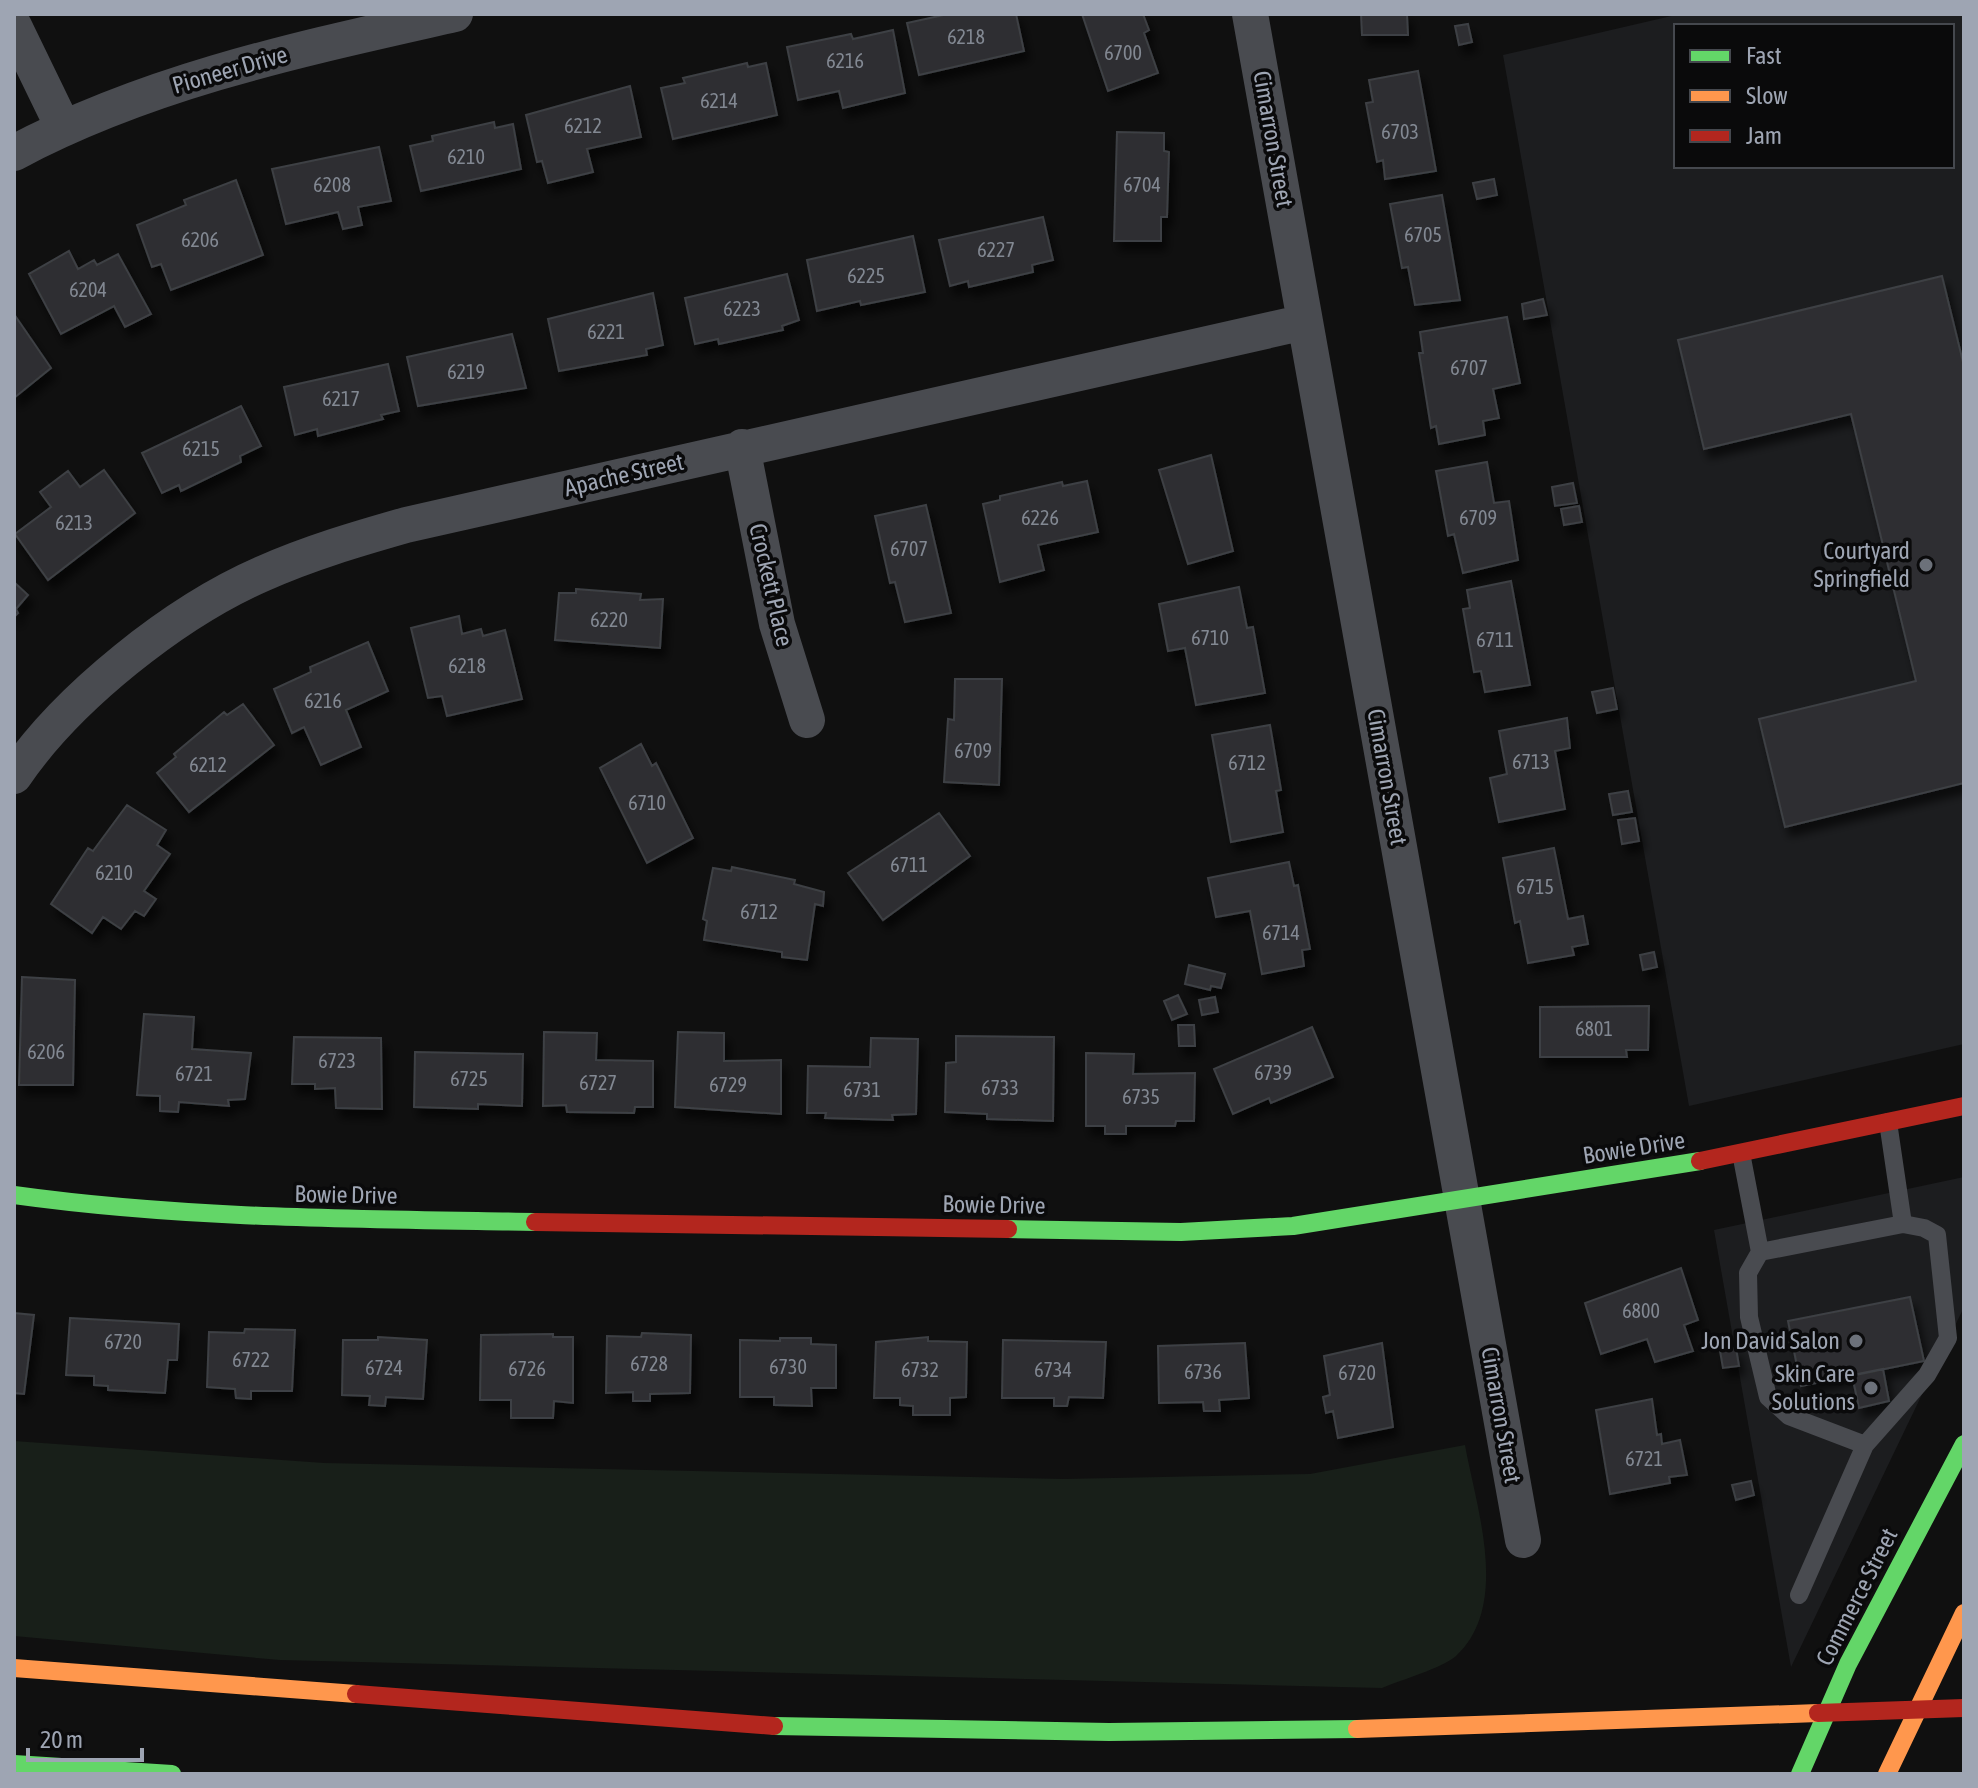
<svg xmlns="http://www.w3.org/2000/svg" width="1978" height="1788" font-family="'Asap Condensed',sans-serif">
  <defs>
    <filter id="shadow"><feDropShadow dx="5" dy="9" stdDeviation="4" flood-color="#0009"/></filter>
  </defs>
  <rect width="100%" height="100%" fill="#101010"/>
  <path fill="#1c1d1f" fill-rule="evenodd" d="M1680,14H1964V1044L1689,1106L1503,55ZM1676,26H1952V166H1676Z
    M1964,1177V1307L1791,1667L1714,1230Z"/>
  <path fill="#181f19" d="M14,1441L324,1463L1064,1479L1310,1474L1465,1445C1476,1507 1511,1605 1456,1656C1442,1668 1401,1680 1382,1688L280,1660L14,1636Z"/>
  <path fill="#2f2f31" stroke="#3e4044" stroke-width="2" filter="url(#shadow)" d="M948,14H1016L1024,51L919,75L907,23Z
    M1082,14H1143L1149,30L1144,33L1158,73L1108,91Z
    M1361,14H1407L1408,35H1362Z
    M1468,24L1472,42L1459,45L1455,26Z
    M893,30L905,93L843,108L839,91L798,100L787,47L851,34L853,39Z
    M747,63L748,67L766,63L777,115L673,139L661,88L685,83L683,78Z
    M1418,71L1436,171L1385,179L1383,160L1377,162L1366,103L1373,102L1369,80Z
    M630,86L641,137L587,149L593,172L548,183L542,161L537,162L526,115Z
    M494,122L495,128L513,124L521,169L421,191L410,146L433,141L432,136Z
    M1117,132L1164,133V151L1169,152L1167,217H1161V241H1114Z
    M379,147L391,201L358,207L362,225L343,229L338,212L286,224L272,169Z
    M1494,179L1497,195L1477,199L1473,183Z
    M236,180L263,255L171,290L161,264L152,267L137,225L186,205L184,200Z
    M1442,195L1460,300L1415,305L1408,267L1402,268L1390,204Z
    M1043,217L1053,260L1032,265L1033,272L969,287L968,281L950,286L939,240Z
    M913,236L925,292L861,305L860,301L817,311L807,260Z
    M69,251L78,269L94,260L97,265L118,254L151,314L125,327L114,306L61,334L29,274Z
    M787,274L799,320L782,326L783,330L719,344L718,339L695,344L685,298Z
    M1942,276L1964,366V783L1785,827L1759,719L1916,681L1851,414L1704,449L1678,340Z
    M653,293L663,345L646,349L647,355L559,371L548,319Z
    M1543,299L1547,315L1524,319L1522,304Z
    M14,314L51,368L14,398Z
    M1507,317L1520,383L1493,389L1499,418L1483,421L1485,435L1439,444L1436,426L1431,428L1419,353H1423L1420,332Z
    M512,334L526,388L418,406L407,357Z
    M388,364L399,411L381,415L383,419L318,436L317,429L295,435L284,387Z
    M241,406L261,446L240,456L241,462L181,491L179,485L162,493L142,453Z
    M1211,455L1233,551L1188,564L1159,470Z
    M1487,462L1494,503L1509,501L1518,560L1463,573L1454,534L1448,536L1436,471Z
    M104,470L135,513L48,580L15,534L51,507L40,492L68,471L80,487Z
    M1087,481L1098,532L1038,545L1044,570L1000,582L983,504L1000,500V496L1062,482L1063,486Z
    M1573,483L1577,503L1555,506L1552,487Z
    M926,505L951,613L905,622L895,582L890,583L875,516Z
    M1579,506L1582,522L1564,525L1561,509Z
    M1511,581L1530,685L1485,692L1481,671L1474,672L1463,609L1470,608L1467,590Z
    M14,582L28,595L16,609L18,613L14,617Z
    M1239,587L1247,628L1253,627L1265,693L1196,705L1185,648L1168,651L1159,604Z
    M576,589L641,594L640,600L663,599L660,648L555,640L559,593H576Z
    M459,616L462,634L481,629L483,636L505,630L522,699L447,716L442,696L428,698L411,628Z
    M368,642L388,691L346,710L361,747L321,765L304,727L292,733L274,689L311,672L310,667Z
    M955,679H1002L999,785L944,782L948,719L954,720Z
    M1613,688L1617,709L1597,713L1592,692Z
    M243,704L274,745L189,812L157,773L176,757L174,754L224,712L227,715Z
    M1567,718L1570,748L1555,751L1565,809L1499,822L1490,778L1507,774L1499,731Z
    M1270,725L1281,790L1276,791L1283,832L1231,842L1212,735Z
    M641,744L652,766L656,763L693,838L647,863L600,768Z
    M1628,791L1632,812L1613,815L1609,794Z
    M127,805L166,830L157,845L170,854L144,891L156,899L144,916L135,911L121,929L103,917L92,933L51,904L88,848L93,851Z
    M939,813L970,856L883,920L848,873Z
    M1635,818L1639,841L1622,844L1618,820Z
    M1554,848L1568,919L1583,916L1588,944L1572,947L1574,955L1528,963L1520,921L1515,923L1503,858Z
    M1289,862L1294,886L1298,885L1310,949L1302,950L1304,966L1262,974L1250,911L1216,917L1208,878Z
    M732,867L795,880L794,884L824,892L823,906L815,904L807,960L782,957V952L704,940L707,921L703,919L713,868L731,871Z
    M1654,952L1657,967L1643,970L1640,955Z
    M1189,965L1225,974L1221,988L1211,986L1210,990L1185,984Z
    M22,977L75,980L73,1085H19Z
    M1178,995L1187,1014L1172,1020L1164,1001Z
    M1215,997L1218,1012L1202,1015L1199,1000Z
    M1649,1006L1648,1050H1626L1627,1057H1540V1007Z
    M144,1014L194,1017L192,1049L251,1053L245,1099L228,1100L229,1106L179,1102L178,1112L160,1111V1096L137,1095Z
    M1178,1025H1194L1195,1046H1179Z
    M1312,1027L1333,1077L1271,1103L1269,1098L1233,1114L1214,1069Z
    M544,1032L597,1033L596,1060L653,1061V1107H635L634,1113L567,1112L566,1105L543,1106Z
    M678,1032L724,1033V1061L781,1060V1114L675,1107Z
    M956,1036L1054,1037L1053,1121L987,1119V1114L945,1112L946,1063L956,1062Z
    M294,1037L381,1038L382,1109L336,1108L335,1088L315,1089V1084H292Z
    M871,1038L918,1039L916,1114L892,1115L893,1120L825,1118L826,1113H807L808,1066L870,1067Z
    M415,1052L523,1054L522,1106L478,1104V1109L414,1107Z
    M1086,1053L1134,1054L1133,1074L1195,1073L1194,1121H1176L1175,1126H1126V1134H1105V1126H1086Z
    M1681,1268L1698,1320L1684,1325L1693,1351L1655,1362L1647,1339L1601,1354L1585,1303Z
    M1910,1297L1924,1361L1801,1386L1788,1321Z
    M14,1313L34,1315L24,1394L14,1393Z
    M70,1318L179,1324L177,1360H168L165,1393L108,1390V1386L94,1385V1376L66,1375Z
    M245,1329L295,1330L292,1391H251V1399L236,1398L235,1389L207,1387L209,1332L244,1333Z
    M642,1333L691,1335L690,1393L650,1394V1401H633V1392L606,1393L607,1336L641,1337Z
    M553,1334V1337H573V1403L554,1401L553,1418H511V1400H480L481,1335Z
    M378,1337L427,1340L423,1399L386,1397L385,1406L369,1405L370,1396L342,1395L343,1340H378Z
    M928,1337V1341L967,1342L966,1397L950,1398V1415H913V1406L900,1405V1398H874L876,1342Z
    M780,1338H811V1344L836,1345V1388H811L812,1406L774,1405V1397H740V1340L780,1341Z
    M1003,1340L1106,1342L1103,1398L1069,1397L1067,1406H1054V1398H1002Z
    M1245,1343L1249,1398L1219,1400L1220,1411H1204L1203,1402L1159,1403L1158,1346Z
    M1382,1343L1393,1427L1338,1438L1333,1411L1326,1413L1323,1397L1330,1395L1324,1356Z
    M1736,1348L1739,1366L1723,1368L1720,1351Z
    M1883,1369L1889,1401L1859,1408L1852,1375Z
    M1652,1399L1657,1435L1661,1434L1662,1444L1680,1440L1687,1475L1669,1477L1670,1483L1610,1494L1596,1410Z
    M1751,1481L1754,1495L1736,1500L1732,1485Z"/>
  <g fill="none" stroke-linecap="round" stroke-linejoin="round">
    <path stroke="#494b50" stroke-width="18" d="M1741,1153L1760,1252L1903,1224L1888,1122
      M1760,1252L1748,1273L1749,1317L1768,1397L1789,1416L1865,1445L1927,1375L1948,1338L1937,1235L1924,1228L1903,1224
      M1799,1595L1865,1445"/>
    <path stroke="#494b50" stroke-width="36" d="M1250,14L1523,1540
      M14,26L63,127
      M14,153C151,80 305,48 455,14
      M742,447L777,624L807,720
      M14,776C68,697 175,612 262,574C309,553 357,539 406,525L1305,322"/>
    <path stroke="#63d668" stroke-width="18" d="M14,1195C187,1219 360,1219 535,1222
      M1008,1229L1181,1232L1293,1226L1700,1161
      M774,1726L1109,1732L1357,1729
      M14,1764L172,1774
      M1800,1774L1848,1664L1964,1444"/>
    <path stroke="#ff974d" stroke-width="18" d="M14,1668L356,1694
      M1357,1729L1818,1713
      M1887,1774L1964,1613"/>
    <path stroke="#b3261e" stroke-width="18" d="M1700,1161L1964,1106
      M535,1222L1008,1229
      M356,1694L774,1726
      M1818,1713L1964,1708"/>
  </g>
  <g fill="#6c717a" stroke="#0a0a0b" stroke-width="3">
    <circle cx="1926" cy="565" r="8"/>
    <circle cx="1856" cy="1341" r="8"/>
    <circle cx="1871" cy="1388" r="8"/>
  </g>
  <g text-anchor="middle" stroke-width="7" stroke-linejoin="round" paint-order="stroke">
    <g font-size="20" fill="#828892">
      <text x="966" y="44">6218</text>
      <text x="1123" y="60">6700</text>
      <text x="845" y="68">6216</text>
      <text x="719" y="108">6214</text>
      <text x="583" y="133">6212</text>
      <text x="1400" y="139">6703</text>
      <text x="466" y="164">6210</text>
      <text x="332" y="192">6208</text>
      <text x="1142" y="192">6704</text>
      <text x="1423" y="242">6705</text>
      <text x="200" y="247">6206</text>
      <text x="996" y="257">6227</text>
      <text x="866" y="283">6225</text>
      <text x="88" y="297">6204</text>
      <text x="742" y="316">6223</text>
      <text x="606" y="339">6221</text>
      <text x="1469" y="375">6707</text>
      <text x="466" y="379">6219</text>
      <text x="341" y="406">6217</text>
      <text x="201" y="456">6215</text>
      <text x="1040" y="525">6226</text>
      <text x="1478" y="525">6709</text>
      <text x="74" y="530">6213</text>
      <text x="909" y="556">6707</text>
      <text x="609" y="627">6220</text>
      <text x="1210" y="645">6710</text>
      <text x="1495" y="647">6711</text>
      <text x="467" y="673">6218</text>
      <text x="323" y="708">6216</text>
      <text x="973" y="758">6709</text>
      <text x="1531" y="769">6713</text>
      <text x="1247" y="770">6712</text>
      <text x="208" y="772">6212</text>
      <text x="647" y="810">6710</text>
      <text x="909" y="872">6711</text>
      <text x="114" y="880">6210</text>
      <text x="1535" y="894">6715</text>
      <text x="759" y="919">6712</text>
      <text x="1281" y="940">6714</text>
      <text x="1594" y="1036">6801</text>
      <text x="46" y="1059">6206</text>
      <text x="337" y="1068">6723</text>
      <text x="1273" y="1080">6739</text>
      <text x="194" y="1081">6721</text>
      <text x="469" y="1086">6725</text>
      <text x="598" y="1090">6727</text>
      <text x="728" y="1092">6729</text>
      <text x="1000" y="1095">6733</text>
      <text x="862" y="1097">6731</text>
      <text x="1141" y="1104">6735</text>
      <text x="1641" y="1318">6800</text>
      <text x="123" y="1349">6720</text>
      <text x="251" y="1367">6722</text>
      <text x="649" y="1371">6728</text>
      <text x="788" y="1374">6730</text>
      <text x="384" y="1375">6724</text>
      <text x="527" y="1376">6726</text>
      <text x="920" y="1377">6732</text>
      <text x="1053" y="1377">6734</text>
      <text x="1203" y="1379">6736</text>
      <text x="1357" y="1380">6720</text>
      <text x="1644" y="1466">6721</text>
    </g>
    <g font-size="24" fill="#9ea5b3" stroke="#0a0a0b">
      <text transform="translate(230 70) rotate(-16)" y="8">Pioneer Drive</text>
      <text transform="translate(1273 139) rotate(80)" y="8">Cimarron Street</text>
      <text transform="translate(624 475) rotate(-13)" y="8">Apache Street</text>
      <text transform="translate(771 585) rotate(77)" y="8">Crockett Place</text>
      <text transform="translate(1387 777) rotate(80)" y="8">Cimarron Street</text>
      <text transform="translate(1634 1148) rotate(-9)" y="8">Bowie Drive</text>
      <text transform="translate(346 1195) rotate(1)" y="8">Bowie Drive</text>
      <text transform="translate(994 1205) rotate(1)" y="8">Bowie Drive</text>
      <text transform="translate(1501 1415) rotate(80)" y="8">Cimarron Street</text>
      <text transform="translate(1857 1597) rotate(-63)" y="8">Commerce Street</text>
    </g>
    <g font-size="24" fill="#9ea5b3" stroke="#0a0a0b" text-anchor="end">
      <text x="1910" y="559">Courtyard<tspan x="1910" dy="28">Springfield</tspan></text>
      <text x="1840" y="1349">Jon David Salon</text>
      <text x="1855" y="1382">Skin Care<tspan x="1855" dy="28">Solutions</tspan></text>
    </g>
  </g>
  <rect width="1978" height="1788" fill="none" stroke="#9ea5b3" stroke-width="32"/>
  <rect x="1674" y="24" width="280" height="144" fill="#0a0a0b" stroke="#45484e" stroke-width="2"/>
  <rect x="1690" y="50" width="40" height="12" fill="#63d668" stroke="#45484e" stroke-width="2"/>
  <text x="1746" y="64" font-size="24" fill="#9ea5b3">Fast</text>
  <rect x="1690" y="90" width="40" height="12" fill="#ff974d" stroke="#45484e" stroke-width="2"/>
  <text x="1746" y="104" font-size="24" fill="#9ea5b3">Slow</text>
  <rect x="1690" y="130" width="40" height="12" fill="#b3261e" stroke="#45484e" stroke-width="2"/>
  <text x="1746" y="144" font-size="24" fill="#9ea5b3">Jam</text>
  <path d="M28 1748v12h114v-12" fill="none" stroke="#9ea5b3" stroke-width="4"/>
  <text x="40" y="1748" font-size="24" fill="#9ea5b3" stroke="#0a0a0b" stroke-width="6" paint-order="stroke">20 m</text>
</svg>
